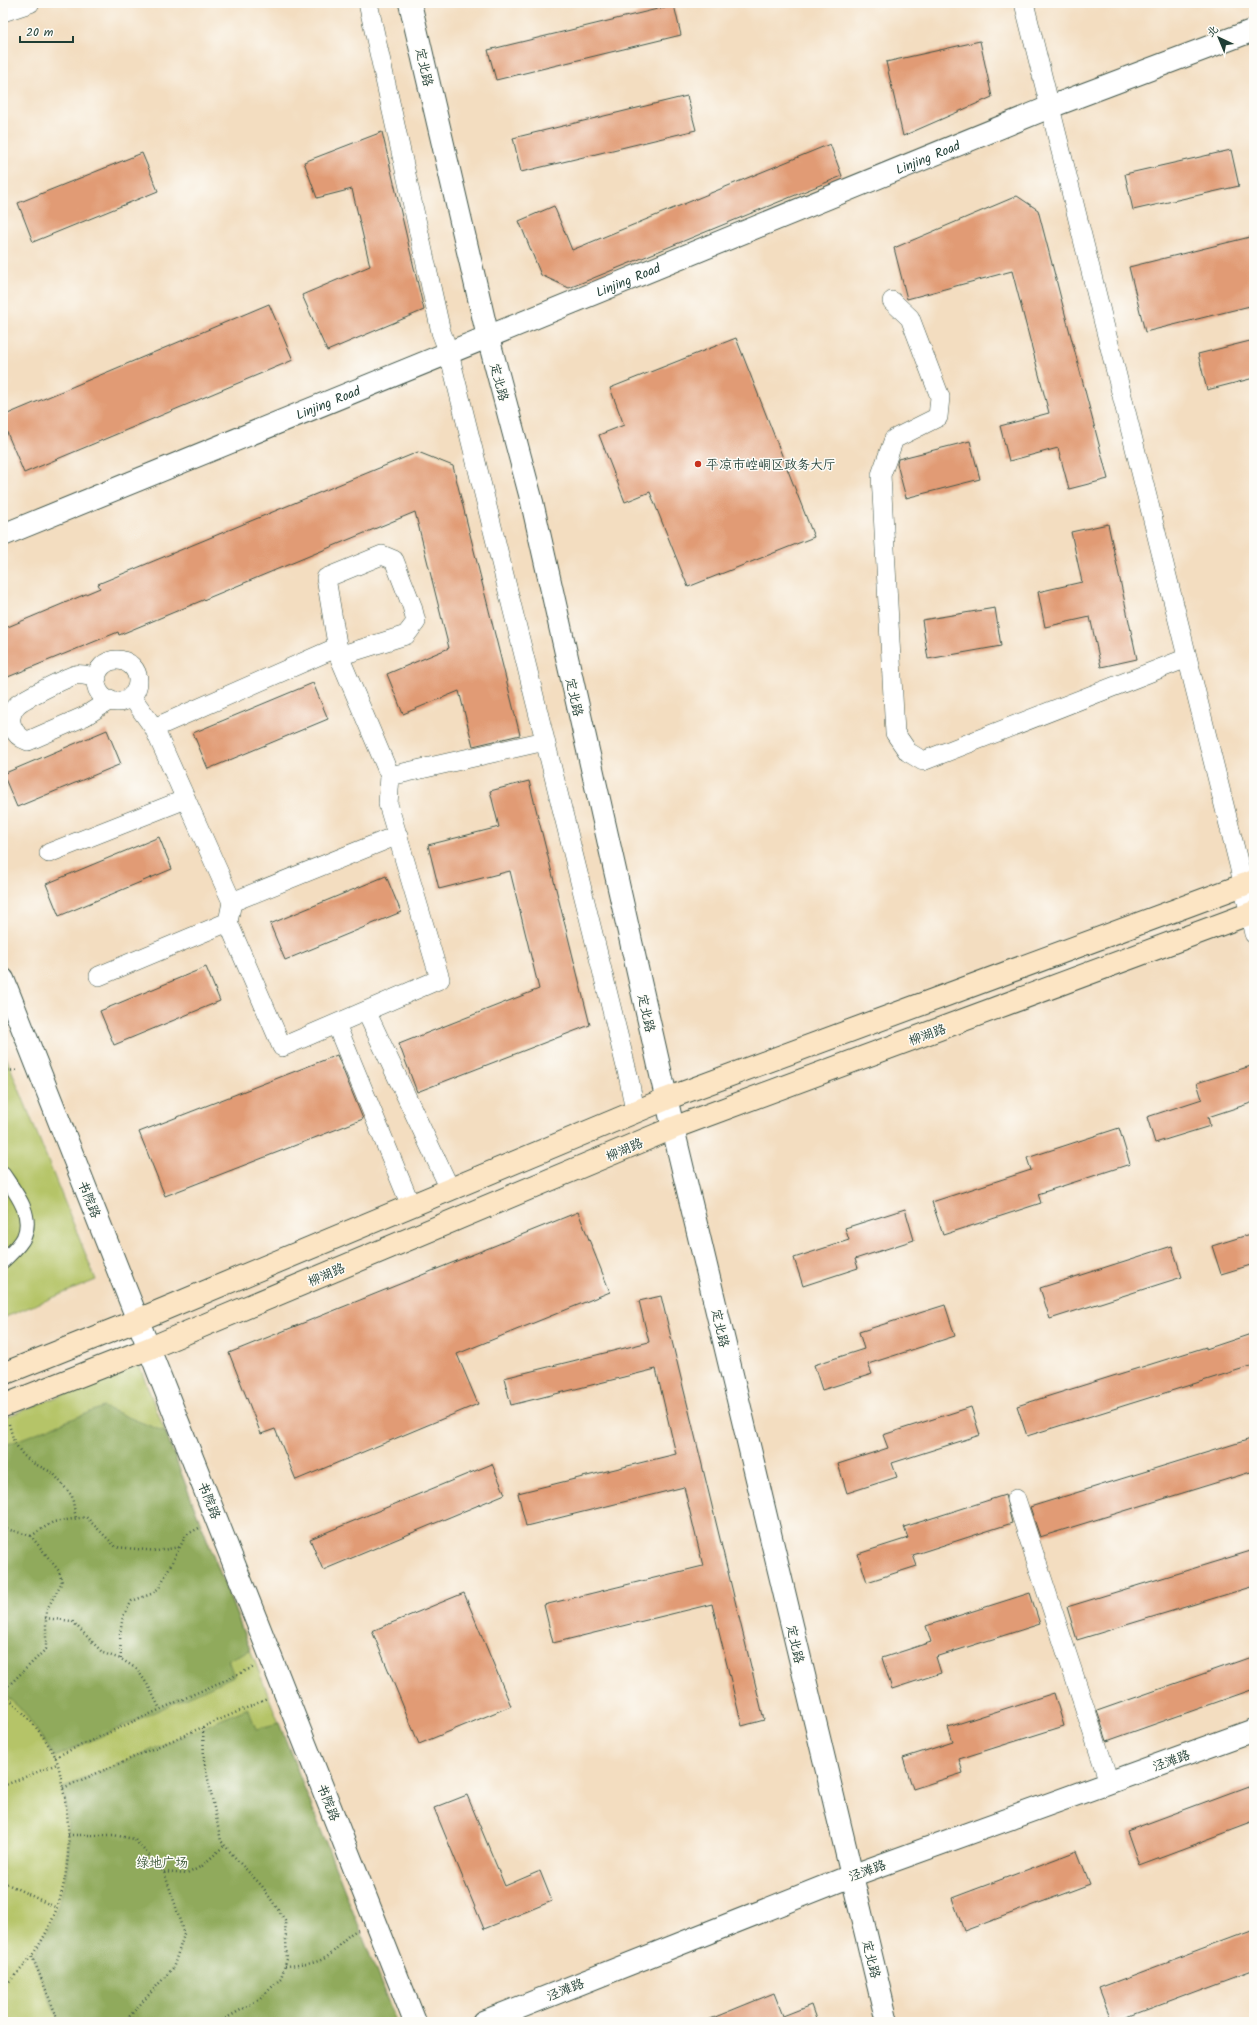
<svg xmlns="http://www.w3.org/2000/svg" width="1257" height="2025" font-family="Kalam,'LXGW WenKai TC',sans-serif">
  <rect width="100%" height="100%" fill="#fdfcf7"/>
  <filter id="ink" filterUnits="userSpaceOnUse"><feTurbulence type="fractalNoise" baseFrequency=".025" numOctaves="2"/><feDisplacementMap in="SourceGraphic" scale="8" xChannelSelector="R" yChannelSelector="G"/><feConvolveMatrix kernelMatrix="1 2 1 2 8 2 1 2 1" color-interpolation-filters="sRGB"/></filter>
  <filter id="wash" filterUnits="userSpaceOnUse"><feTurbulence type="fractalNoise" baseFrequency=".012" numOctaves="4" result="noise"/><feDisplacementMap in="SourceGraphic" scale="16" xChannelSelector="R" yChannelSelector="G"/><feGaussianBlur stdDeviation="0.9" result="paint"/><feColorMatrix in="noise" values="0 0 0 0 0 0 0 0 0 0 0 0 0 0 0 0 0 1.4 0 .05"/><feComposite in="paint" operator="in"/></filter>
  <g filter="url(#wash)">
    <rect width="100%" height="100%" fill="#f3ddc0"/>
    <path fill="#b5c467" stroke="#6a804e" d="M3,1049L96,1280L3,1318Z
      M139,1365L396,2022H3V1418Z"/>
    <path fill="#90aa5c" stroke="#587448" d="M103,1407L165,1432L250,1650L228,1660L234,1676L55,1757L24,1712L3,1693V1446Z
      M248,1708L256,1729L279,1723L396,2022H59L32,1956C68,1904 75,1849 63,1788Z"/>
    <g id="blocks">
      <path fill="#e19b75" d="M674,5L681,35L496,80L488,50Z
        M980,41L992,97L903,136L886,62Z
        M687,96L696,130L521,172L513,138Z
        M382,132L424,310L327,351L302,295L370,266L352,189L317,198L304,162Z
        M830,144L842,176L569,288L541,275L519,221L554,206L572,250Z
        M1231,150L1239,186L1133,210L1125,174Z
        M142,153L158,191L33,242L18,203Z
        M1017,196L1038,210L1108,479L1069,489L1058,448L1009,461L1000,426L1049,413L1012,271L907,299L894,248Z
        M1254,236V305L1145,332L1129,267Z
        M269,304L293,360L24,473L3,423V416Z
        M736,338L814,537L688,587L650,492L625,502L599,435L624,425L610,388Z
        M1254,340V378L1207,390L1198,354Z
        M970,441L980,479L906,498L897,464L898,459Z
        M418,452L453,466L520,735L473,746L459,691L403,714L387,674L449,648L415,512L119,635L118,632L3,679V629L100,588L98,584Z
        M1108,524L1137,659L1101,667L1090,617L1045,627L1038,592L1082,582L1071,532Z
        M995,608L1001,646L928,659L922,620Z
        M313,683L328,719L208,769L193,733Z
        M107,730L121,764L17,807L3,774Z
        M529,781L590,1025L417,1092L399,1044L539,989L510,871L439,889L428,845L499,827L490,791Z
        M159,837L172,869L59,916L46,884Z
        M386,876L401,912L285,960L270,924Z
        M206,967L220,1001L114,1045L100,1011Z
        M337,1055L363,1119L165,1196L139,1132Z
        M1254,1065V1102L1208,1117L1210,1126L1155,1143L1147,1117L1202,1099L1197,1083Z
        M1119,1128L1130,1164L1038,1194L1041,1203L943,1235L932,1202L1031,1170L1027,1158Z
        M905,1209L914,1240L855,1259L858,1268L803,1286L794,1258L849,1240L845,1228Z
        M578,1212L610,1292L457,1354L478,1404L296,1480L275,1429L261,1434L229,1353Z
        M1254,1233V1264L1221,1274L1212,1246Z
        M1172,1246L1182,1277L1050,1319L1040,1288Z
        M661,1296L764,1720L742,1726L712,1604L553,1643L544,1605L703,1566L684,1487L526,1526L518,1493L676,1454L656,1369L511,1405L504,1378L649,1342L639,1301Z
        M945,1305L955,1336L868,1364L872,1374L822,1390L814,1365L864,1349L859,1332Z
        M1254,1333V1365L1027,1436L1017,1406L1206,1347V1349Z
        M971,1407L980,1435L892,1463L897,1477L847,1493L838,1464L888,1448L883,1435Z
        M1254,1438V1471L1040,1537L1030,1507Z
        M492,1464L505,1494L323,1570L310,1539Z
        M1005,1495L1012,1523L913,1555L917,1566L867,1582L858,1554L908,1538L904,1527Z
        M1254,1550V1586L1077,1640L1067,1607Z
        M464,1593L511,1706L419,1744L372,1631Z
        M1030,1593L1040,1624L936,1657L941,1673L892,1689L882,1658L931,1642L926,1626Z
        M1254,1656V1689L1107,1741L1097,1711Z
        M1054,1693L1064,1726L959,1759L963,1773L913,1789L903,1758L953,1742L948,1727Z
        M1251,1785L1254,1794V1822L1139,1865L1127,1831Z
        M467,1795L505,1886L540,1871L552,1901L484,1929L434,1808Z
        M1077,1851L1090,1884L964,1931L952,1898Z
        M1254,1930V1969L1112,2022L1099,1988Z
        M774,1993L783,2016L811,2005L817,2022H703Z"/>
    </g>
  </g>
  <g filter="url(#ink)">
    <use href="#blocks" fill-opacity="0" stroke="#3f5549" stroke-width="1"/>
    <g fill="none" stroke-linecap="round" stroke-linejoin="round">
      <g stroke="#3f5549" stroke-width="16">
        <path id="pedestrian" d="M3,1174C15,1192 34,1214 24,1237C20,1246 10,1254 3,1261"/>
      </g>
      <g stroke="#3f5549" stroke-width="20">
        <path id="minor" d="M368,3L441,332L449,353L629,1079L635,1112
          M1024,3L1239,865L1254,934
          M3,12L30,3
          M892,301L910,318L940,397L938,417L894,439L881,475L895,733L908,752L923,761L1187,658
          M339,656L406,635L416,622L412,606L394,560L382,555L326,578L339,656L390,776
          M96 681a21 21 0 1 1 42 0a21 21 0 1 1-42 0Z
          M97,678C91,677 81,673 75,675C66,678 23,699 17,705C4,718 13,736 28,741L85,716L110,700
          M131,696L154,728L232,902L228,922L282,1047L440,979L388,804L390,776L545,741
          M154,728L338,647
          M49,853L186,799
          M232,902L398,835
          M99,976L228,922
          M366,1011L450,1189
          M336,1024L411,1206
          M1016,1499L1109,1782"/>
      </g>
      <g stroke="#3f5549" stroke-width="24">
        <g id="tertiary">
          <path d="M410,3L488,337L532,502L673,1128L887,2022"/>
          <path id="s1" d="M3,535L1050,107L1254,30"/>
          <path d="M3,979L415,2022"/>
          <path d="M483,2022L851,1876L1254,1730"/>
        </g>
      </g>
      <g stroke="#3f5549" stroke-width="24">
        <path id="secondary" d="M3,1374L138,1320L666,1099L1254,881
          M3,1406L150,1348L673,1128L1254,912"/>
      </g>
      <path stroke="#3f5549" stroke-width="2.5" stroke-dasharray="1 3" stroke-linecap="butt" d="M3,1070L18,1071
        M9,1424L14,1442L23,1455L33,1463L53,1473L72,1496L76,1519
        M3,1528L31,1536L59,1571L62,1582L46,1611V1649L3,1691
        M31,1536L53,1522L86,1517L116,1547L157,1551L179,1547
        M45,1618L72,1621L103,1653L121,1659L137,1669L149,1687L160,1709
        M121,1659L120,1634L123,1616L132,1601L151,1594L159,1588L186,1535L199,1528
        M3,1693C23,1711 42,1732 55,1756C60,1767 61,1782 64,1794C78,1866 59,1938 3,1987
        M203,1728L204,1760L221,1841L238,1861L262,1886L285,1920L287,1959L281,1978L260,1999L223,2020L214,2022
        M55,1757L254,1667
        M3,1786L57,1764
        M63,1788L267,1699
        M68,1835H113L134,1839L164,1872L175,1904L184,1935L173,1968L128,2018
        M164,1872L187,1874L202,1866L225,1845
        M3,1882L57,1908
        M32,1956L59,2022
        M285,1966C299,1965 312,1965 325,1958C338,1951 344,1935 358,1930
        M117,2022L128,2018L161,2022"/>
      <use href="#pedestrian" stroke="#fff" stroke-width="14"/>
      <use href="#minor" stroke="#fff" stroke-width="19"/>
      <use href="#tertiary" stroke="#fff" stroke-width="22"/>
      <use href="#secondary" stroke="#fce5c4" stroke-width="22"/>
    </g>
  </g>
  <circle fill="#c8321e" stroke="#fdfcf7" stroke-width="1.5" cx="698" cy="464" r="4"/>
  <g text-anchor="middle" stroke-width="3" stroke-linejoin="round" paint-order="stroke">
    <g font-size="13" fill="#1f3d34" stroke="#fdfcf7">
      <text transform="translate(425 67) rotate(77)" y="5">定北路</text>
      <text dy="5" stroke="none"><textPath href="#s1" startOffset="999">Linjing Road</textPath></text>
      <text dy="5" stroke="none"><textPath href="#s1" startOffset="675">Linjing Road</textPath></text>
      <text transform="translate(500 382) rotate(75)" y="5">定北路</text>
      <text dy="5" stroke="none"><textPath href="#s1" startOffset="351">Linjing Road</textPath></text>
      <text transform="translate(575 697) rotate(77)" y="5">定北路</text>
      <text transform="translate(647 1013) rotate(77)" y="5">定北路</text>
      <text transform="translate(927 1034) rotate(-20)" y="5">柳湖路</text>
      <text transform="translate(624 1149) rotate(-23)" y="5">柳湖路</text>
      <text transform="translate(90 1199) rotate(68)" y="5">书院路</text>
      <text transform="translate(326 1274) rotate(-23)" y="5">柳湖路</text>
      <text transform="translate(721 1328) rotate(77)" y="5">定北路</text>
      <text transform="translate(210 1500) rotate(68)" y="5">书院路</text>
      <text transform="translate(796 1644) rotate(77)" y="5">定北路</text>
      <text transform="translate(1171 1760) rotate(-20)" y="5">泾滩路</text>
      <text transform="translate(329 1802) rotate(68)" y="5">书院路</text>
      <text transform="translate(867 1870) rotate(-20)" y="5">泾滩路</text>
      <text transform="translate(872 1959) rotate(76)" y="5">定北路</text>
      <text transform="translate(565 1989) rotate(-22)" y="5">泾滩路</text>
    </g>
    <g font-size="13" fill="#1f3d34" stroke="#fdfcf7" text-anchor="start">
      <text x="706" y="469">平凉市崆峒区政务大厅</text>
    </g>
    <g font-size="13" fill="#445f41" stroke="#fdfcf7">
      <text x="162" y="1867">绿地广场</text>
    </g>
  </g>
  <rect width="1257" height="2025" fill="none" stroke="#fdfcf7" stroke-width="16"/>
  <g transform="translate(1219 38) rotate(316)" stroke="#fdfcf7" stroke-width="3" paint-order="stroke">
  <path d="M0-3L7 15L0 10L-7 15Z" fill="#1f3d34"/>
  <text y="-6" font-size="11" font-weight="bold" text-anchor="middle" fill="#1f3d34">北</text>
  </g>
  <path d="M20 36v6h53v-6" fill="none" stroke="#1f3d34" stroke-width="2"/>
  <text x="26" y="36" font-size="12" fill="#1f3d34" stroke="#fdfcf7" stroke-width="3" paint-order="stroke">20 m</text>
</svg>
